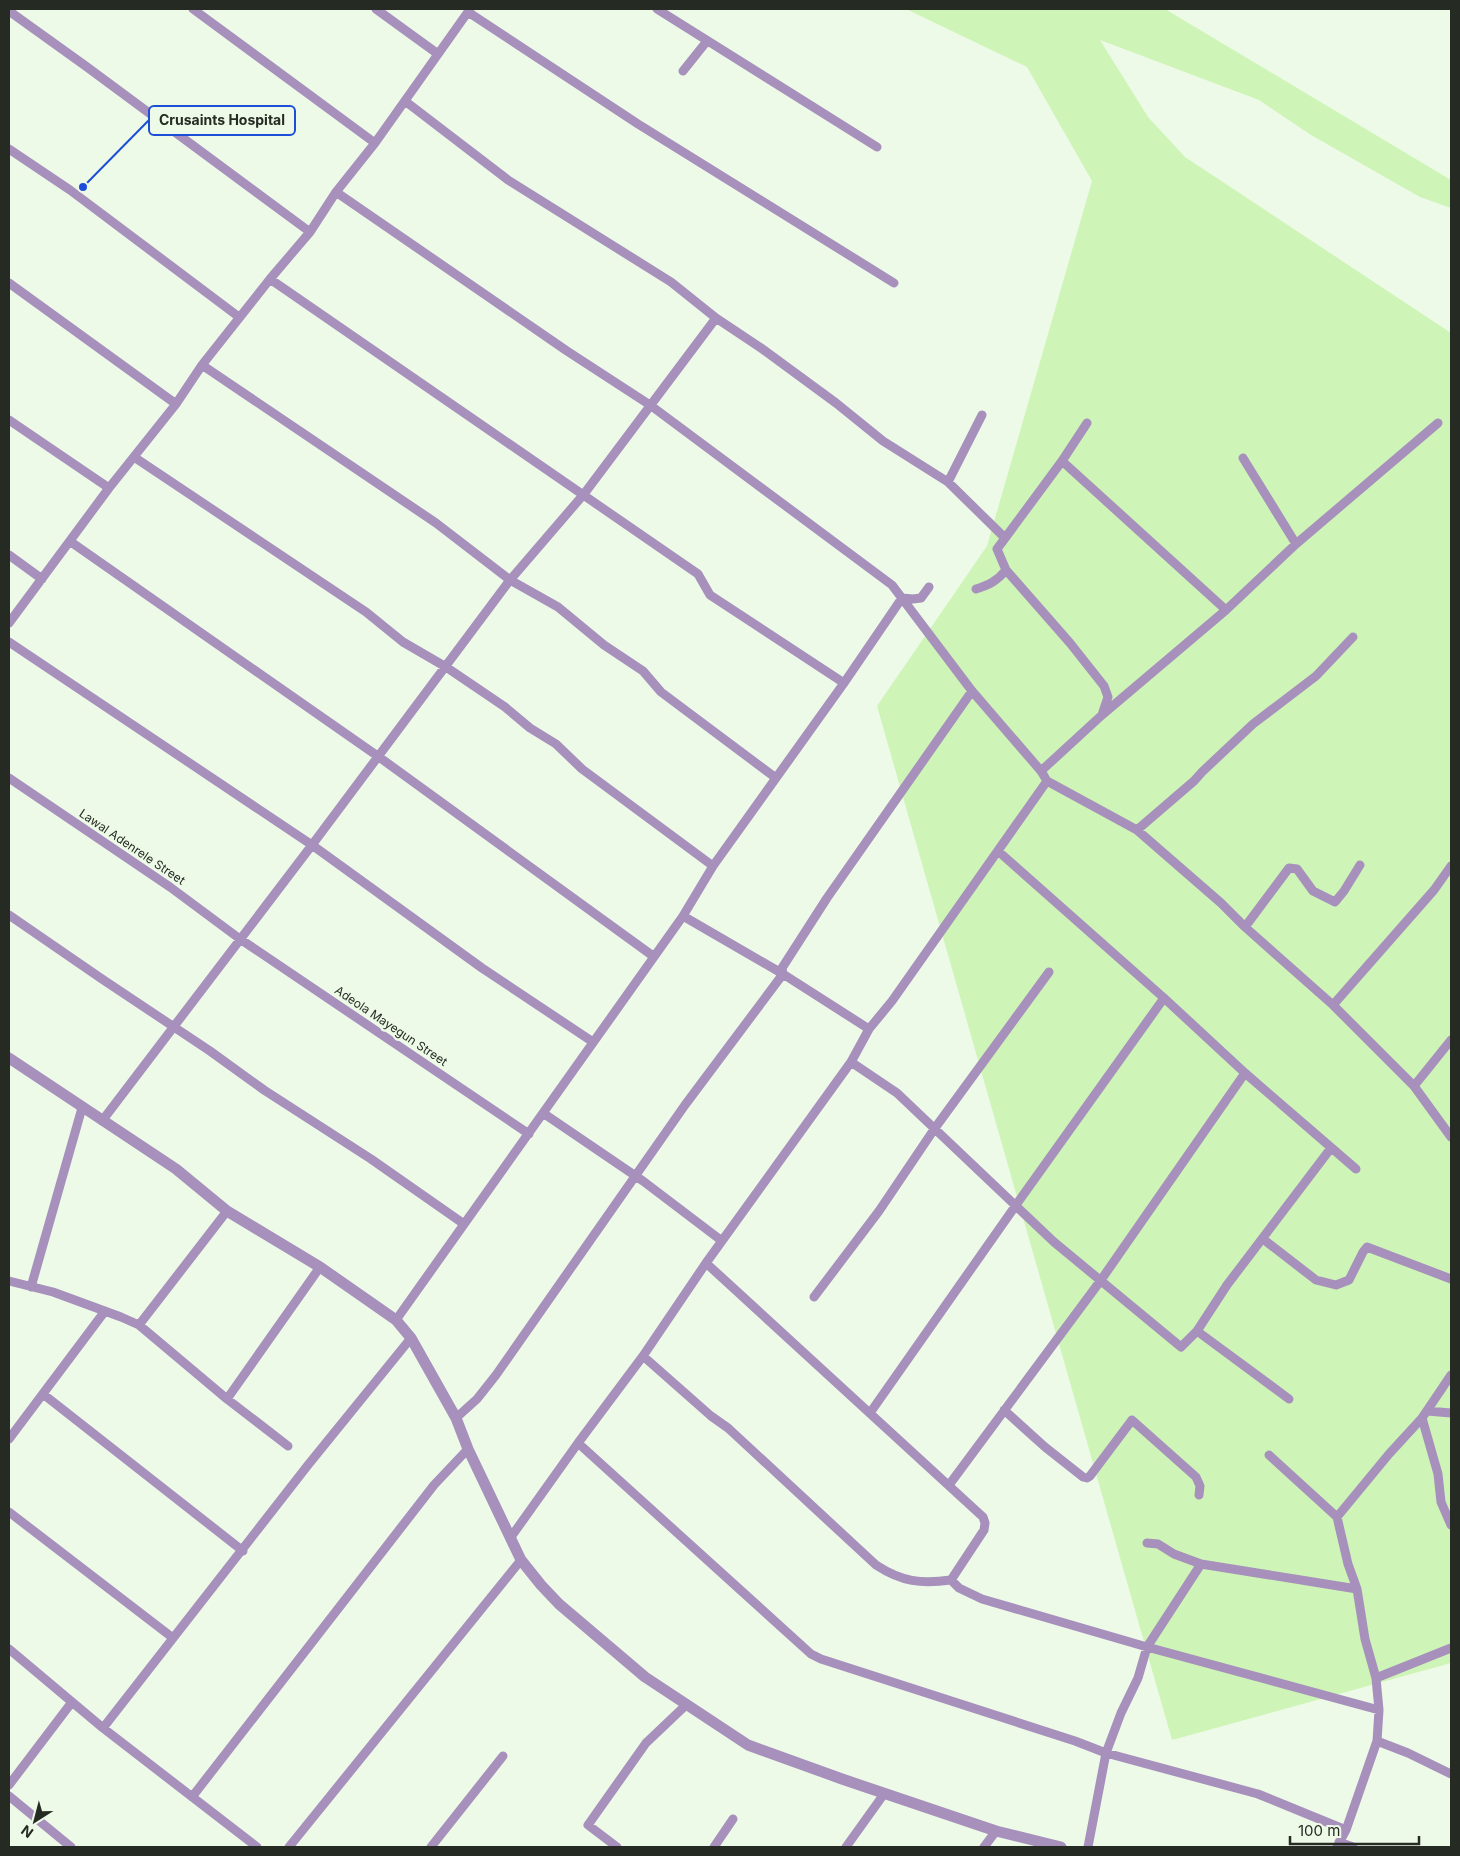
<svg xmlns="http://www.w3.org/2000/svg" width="1460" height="1856" font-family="Inter,sans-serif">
  <rect width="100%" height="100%" fill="#edfae7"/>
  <path fill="#cef5b7" d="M906,9H1165L1451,180V208L1420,197L1311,135L1259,100L1100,40L1148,117L1185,157L1451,333V1663L1172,1740L877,706L987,546L1092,181L1027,67Z"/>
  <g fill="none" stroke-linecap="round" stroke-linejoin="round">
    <path stroke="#a790bc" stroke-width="9" d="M193,9L375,143
      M376,9L438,54
      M657,9L877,147
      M9,11L87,67L310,232
      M468,12L638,124L894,283
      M683,71L707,41
      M405,101L508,180L671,282L716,318L761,348L836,403L883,441L948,482L1004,537
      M9,149L70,190L239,317
      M336,192L567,351L650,405L892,585L972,691L1041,771L1047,781L1137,830L1221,903L1245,927L1333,1005L1414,1086L1451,1137
      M270,279L698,574L710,595L844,683
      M9,283L176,404
      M202,365L436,523L510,580L558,607L604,645L643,671L661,692L776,778
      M9,420L109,488
      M1087,423L1062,461L997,549L1006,570L1070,643L1104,686L1108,697L1102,715
      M134,457L366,612L403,642L446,667L505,707L530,728L556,744L582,769L713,866
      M1243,458L1296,544
      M1062,461L1226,610
      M948,482L982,415
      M71,542L379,757L653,956
      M9,555L42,579
      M976,589C989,585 997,581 1006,570
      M902,598L913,599L921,598L929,587
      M9,623L109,488L176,404L202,365L270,279L310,232L336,192L375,143L470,9
      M9,642L312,845L482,968L593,1042
      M1041,771L1102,715L1226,610L1296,544L1438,423
      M9,778L170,887L240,939L529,1134
      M1137,830L1194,781L1202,772L1253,724L1316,676L1353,637
      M998,851L1164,998L1245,1073L1356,1169
      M9,915L102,979L210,1051L264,1090L371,1159L464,1224
      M683,916L783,974L869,1029
      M1245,927L1289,868L1297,869L1313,891L1335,902L1344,891L1360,865
      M1333,1005L1434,890L1451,866
      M851,1062L897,1093L1054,1242L1181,1347L1197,1331L1227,1285L1331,1148
      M1414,1086L1451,1040
      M543,1113L643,1181L722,1241
      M102,1121L312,845L510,580L584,494L716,318
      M1263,1239L1316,1280L1336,1285L1349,1280L1363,1252L1367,1247L1451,1279
      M9,1281L53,1292L121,1317L139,1325L227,1399L288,1446
      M31,1287L82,1108
      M814,1297L879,1211L935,1128L1049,972
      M396,1320L683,916L713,866L844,683L902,598
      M139,1325L227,1211
      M1197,1331L1289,1399
      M643,1356L711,1416L728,1428L876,1565C902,1582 921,1584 951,1580L984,1530L985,1523L983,1517L706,1263
      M43,1394L243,1551
      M227,1399L320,1267
      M1004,1410L1045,1447L1083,1477L1087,1478L1090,1476L1132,1420L1196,1477L1200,1486L1199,1495
      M1427,1411L1451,1413
      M870,1413L1016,1205L1164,998
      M456,1418L477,1399L496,1375L685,1105L783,974L782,968L827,898L972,691
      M1422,1418L1438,1474L1441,1502L1451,1525
      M9,1439L105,1311
      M578,1443L811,1654L821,1659L1075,1741L1106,1753L1258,1794L1346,1830
      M1269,1455L1337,1517L1348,1564L1357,1589L1365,1639L1376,1678L1379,1710L1377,1741L1346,1830L1337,1847
      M949,1485L1101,1280L1245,1073
      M9,1512L173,1638
      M1337,1517L1389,1454L1422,1418L1451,1375
      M511,1537L578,1443L643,1356L706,1263L851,1062L869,1029L892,1001L1047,781
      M1147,1543L1158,1544L1174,1554L1201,1564L1357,1589
      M951,1580L959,1588L982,1599L1147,1647L1379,1710
      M9,1649L103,1728L257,1847
      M1376,1678L1451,1648
      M103,1728L308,1465L411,1338
      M1377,1741L1408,1753L1451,1774
      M9,1785L72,1702
      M9,1796L71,1847
      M192,1797L434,1485L468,1449
      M1339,1842L1353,1847
      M289,1847L521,1560
      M431,1847L503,1756
      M617,1847L588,1825L646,1743L686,1705
      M714,1847L733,1819
      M846,1847L884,1794
      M984,1847L996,1831
      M1088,1847L1106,1753L1121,1713L1138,1678L1147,1647L1201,1564"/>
    <path stroke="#a790bc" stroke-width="11" d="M9,1058L176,1169L227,1211L320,1267L396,1320L411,1338L456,1418L468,1449L521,1560L541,1585L559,1604L645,1677L748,1745L842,1779L996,1831L1061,1847"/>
  </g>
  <g text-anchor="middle" stroke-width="5" stroke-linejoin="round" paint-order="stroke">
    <g font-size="12" fill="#252a23" stroke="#edfae7">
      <text transform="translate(132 847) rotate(34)" y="4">Lawal Adenrele Street</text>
      <text transform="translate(391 1026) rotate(34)" y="4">Adeola Mayegun Street</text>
    </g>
  </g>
  <path fill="none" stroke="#1d4ed8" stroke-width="2" d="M83 187L149 120"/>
  <circle fill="#1d4ed8" stroke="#edfae7" stroke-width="2" cx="83" cy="187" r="5"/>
  <rect fill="#edfae7" stroke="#1d4ed8" stroke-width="2" x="149" y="106" width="146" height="29" rx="5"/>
  <g font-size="14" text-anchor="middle" font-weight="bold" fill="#252a23">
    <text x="222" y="125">Crusaints Hospital</text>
  </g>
  <rect width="1460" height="1856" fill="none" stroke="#252a23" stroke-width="20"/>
  <g transform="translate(35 1821) rotate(216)" stroke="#edfae7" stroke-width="4" paint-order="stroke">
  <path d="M0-4L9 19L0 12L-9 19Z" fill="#252a23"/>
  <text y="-8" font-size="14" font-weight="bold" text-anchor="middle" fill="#252a23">N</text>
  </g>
  <path d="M1290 1836v8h129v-8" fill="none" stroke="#252a23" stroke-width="2.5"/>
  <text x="1298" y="1836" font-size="15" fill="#252a23" stroke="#edfae7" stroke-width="4" paint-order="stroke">100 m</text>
</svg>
